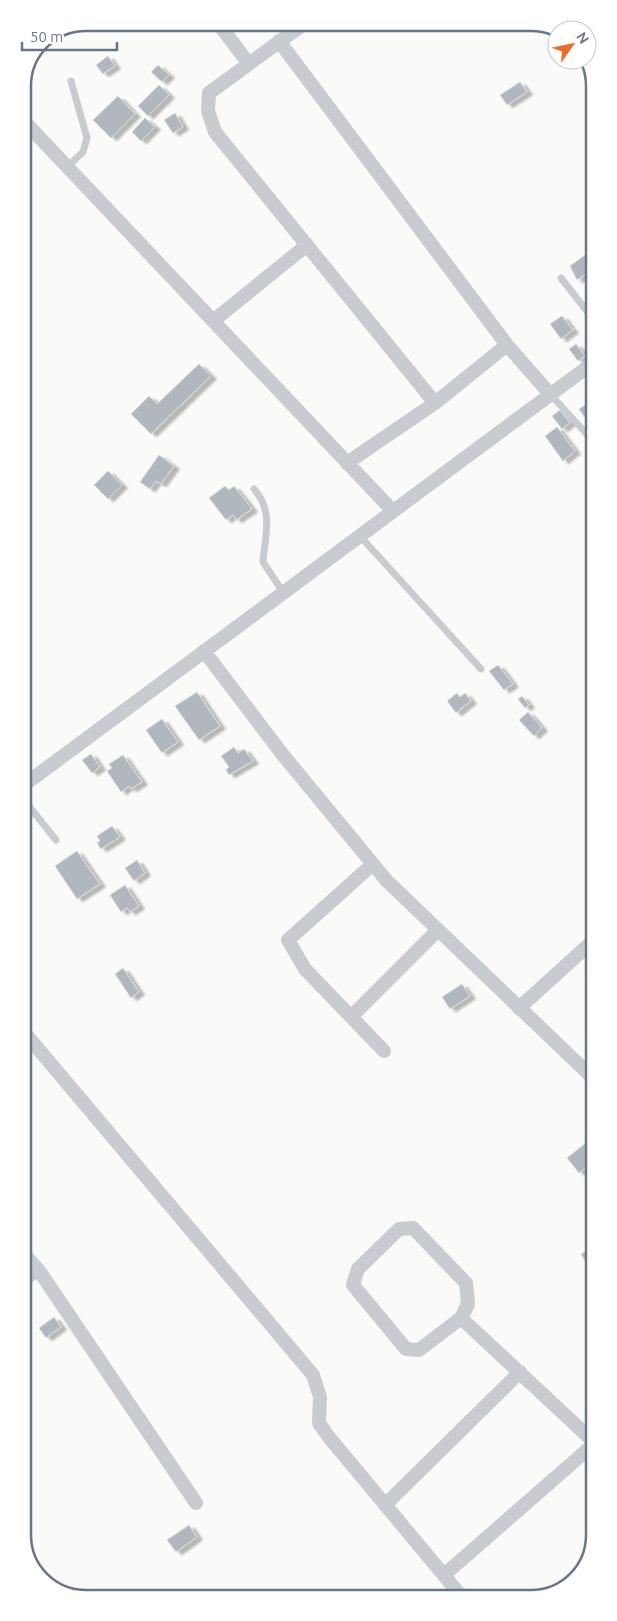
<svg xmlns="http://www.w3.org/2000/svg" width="617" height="1621" font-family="Ubuntu,sans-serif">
  <defs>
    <filter id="shadow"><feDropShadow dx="5.5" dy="3" stdDeviation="1" flood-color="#0004"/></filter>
  </defs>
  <rect width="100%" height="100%" fill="#fafaf8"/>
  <path fill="#b1b7bf" stroke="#dcdcda" filter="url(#shadow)" d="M108,56L115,66L103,74L96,65Z
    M158,65L169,75L162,82L151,72Z
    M520,82L527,92L507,105L500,95Z
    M159,85L169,95L148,116L138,106Z
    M118,96L135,114L111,138L93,120Z
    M175,113L183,127L173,133L164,120Z
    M145,118L155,127L141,141L132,132Z
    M585,255L593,269L577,280L570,266Z
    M562,316L573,330L561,339L550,324Z
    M576,344L585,356L578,361L569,349Z
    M199,364L211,376L151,434L131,414L149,396L157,404Z
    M588,403L593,409V423L590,425L579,409Z
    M560,410L570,423L562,429L552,416Z
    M557,427L575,451L563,461L545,436Z
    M593,449V462L586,454Z
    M159,455L174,466L161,484L156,481L150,489L140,482Z
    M108,471L122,485L108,499L94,485Z
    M225,486L229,490L234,486L252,509L236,520L233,515L226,520L209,498Z
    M498,665L513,684L504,690L489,671Z
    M197,692L220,726L199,740L175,706Z
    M457,693L460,697L465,693L471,701L456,713L447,701Z
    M522,696L529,705L525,708L518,699Z
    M528,712L542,728L534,736L519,720Z
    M162,719L178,742L162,753L146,730Z
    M234,747L238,753L244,749L253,761L229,775L226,770L229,767L221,756Z
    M91,754L100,767L92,773L82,760Z
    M123,755L142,782L131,789L129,786L121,792L107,771L112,768L109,764Z
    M112,826L120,837L101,849L97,843L100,841L97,836Z
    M77,851L100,884L77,899L55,866Z
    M137,860L145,873L134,881L125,868Z
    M125,885L139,906L130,912L127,908L121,912L110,895Z
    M123,968L139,992L131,998L115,974Z
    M462,984L470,996L450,1009L442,997Z
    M592,1138L594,1161L579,1173L567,1158Z
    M592,1248L594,1267L590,1270L581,1254Z
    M54,1317L61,1327L46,1338L39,1328Z
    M189,1525L197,1537L176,1552L167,1540Z"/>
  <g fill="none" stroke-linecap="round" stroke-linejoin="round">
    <path stroke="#c8cbcf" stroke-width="7" d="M67,167L83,152L87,138L71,81
      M561,278L593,319
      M550,394L593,441
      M254,489C274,511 265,536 263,562L283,592
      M359,535L481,669
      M24,800L56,840
      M24,1284L40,1272"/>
    <path stroke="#c8cbcf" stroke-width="14" d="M218,23L249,64
      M305,23L209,93L208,111L215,132L435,403
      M279,41L507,345L550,394
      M23,120L392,510
      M213,321L307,245
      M347,463L435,403L507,345
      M204,651L283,755L386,880L594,1079
      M24,785L593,363
      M373,864L288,940L305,969L384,1051
      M519,1008L594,940
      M351,1017L437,931
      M24,1032L313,1375L320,1397L319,1423L328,1436L462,1597
      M413,1228L466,1283L468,1304L461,1318L419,1350L406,1349L353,1285L358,1269L399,1229Z
      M24,1254L40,1272L196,1503
      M461,1318L594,1442
      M385,1505L520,1372
      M444,1575L594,1444"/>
  </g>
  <path d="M0 0H617V1621H0ZM86 31H531A55 55 0 0 1 586 86V1535A55 55 0 0 1 531 1590H86A55 55 0 0 1 31 1535V86A55 55 0 0 1 86 31Z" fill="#fff" fill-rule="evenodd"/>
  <path fill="none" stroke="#68768a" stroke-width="2.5" d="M86 31H531A55 55 0 0 1 586 86V1535A55 55 0 0 1 531 1590H86A55 55 0 0 1 31 1535V86A55 55 0 0 1 86 31Z"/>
  <g transform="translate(572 45) rotate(57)"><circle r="24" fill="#ffffff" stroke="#c3c8d0"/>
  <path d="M0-4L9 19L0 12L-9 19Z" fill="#e96e28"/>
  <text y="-8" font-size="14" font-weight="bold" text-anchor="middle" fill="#68768a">N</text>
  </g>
  <path d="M22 42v8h95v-8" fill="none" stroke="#68768a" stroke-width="2.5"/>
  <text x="30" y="42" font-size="15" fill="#68768a" stroke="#ffffff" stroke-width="4" paint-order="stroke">50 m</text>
</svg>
